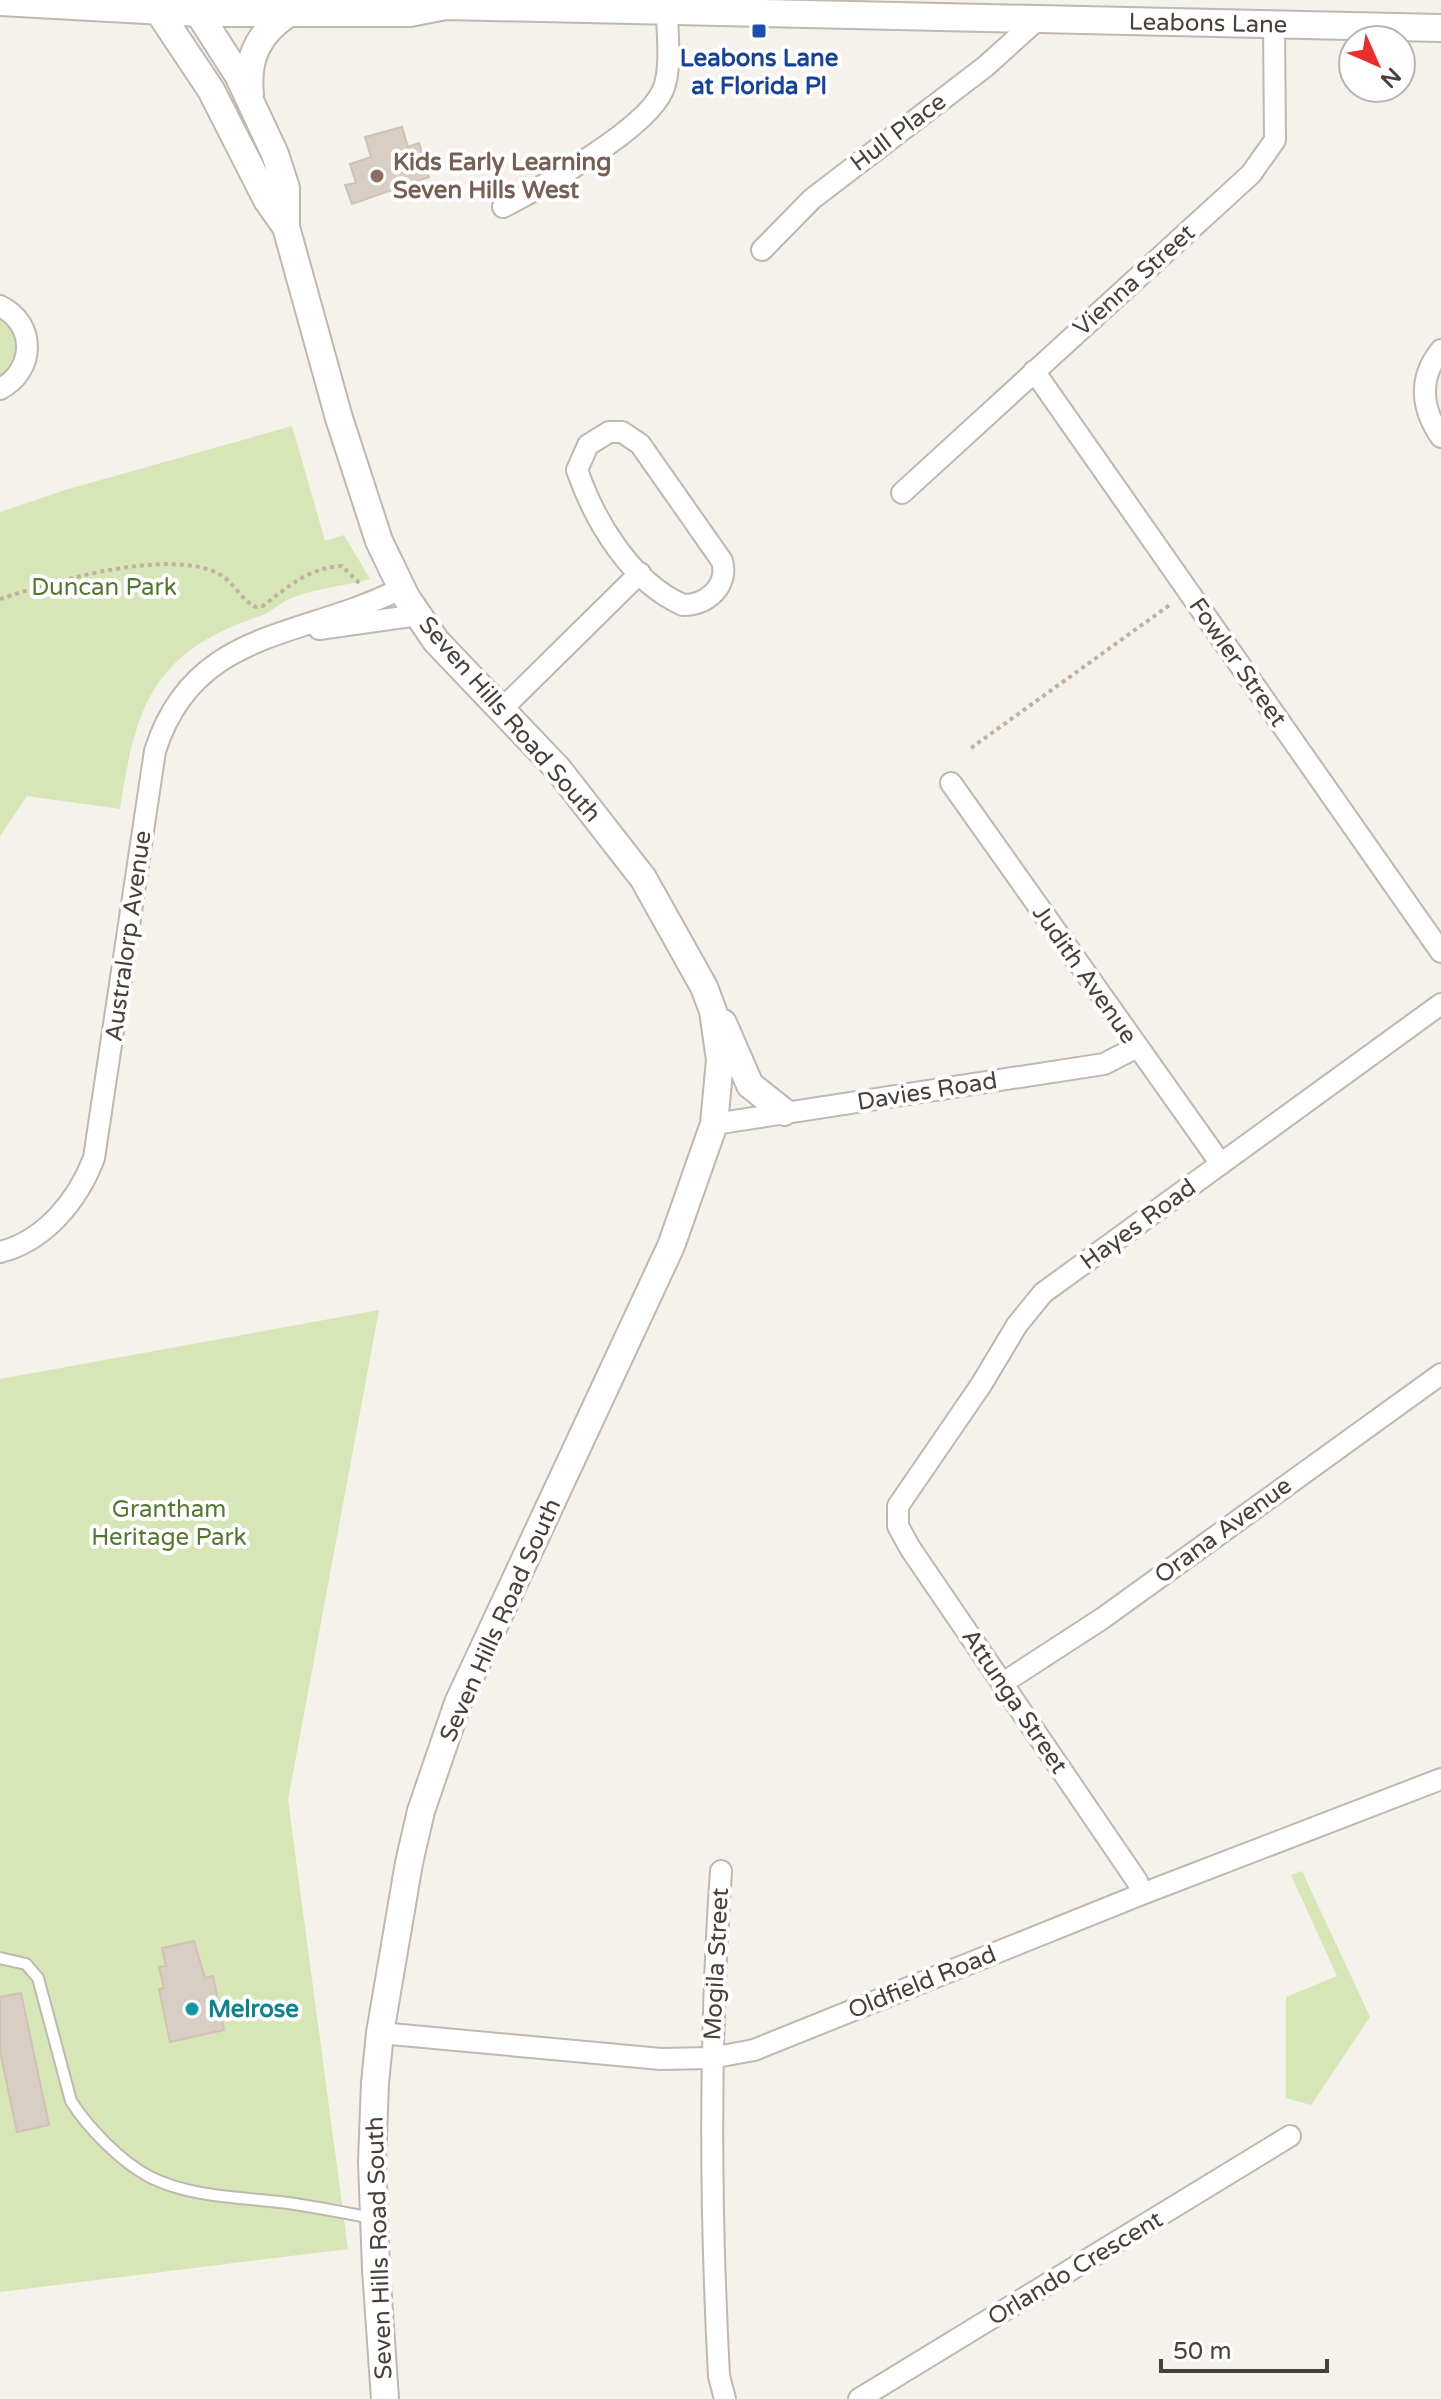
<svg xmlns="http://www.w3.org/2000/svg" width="1441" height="2399" font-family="'Varela Round',sans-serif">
  <rect width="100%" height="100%" fill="#f5f1eb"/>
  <path fill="#d7e6b7" d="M0,315L11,324L20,342L13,362L0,377Z
    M292,426L325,541L344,535L370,579C344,586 311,589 287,600C277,605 270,613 260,616C153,652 136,705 120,809L27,796L0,836V512L65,490Z
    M379,1310L288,1800L348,2249L0,2292V1379Z
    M1302,1871L1370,2017L1311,2105L1286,2098V1997L1337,1976L1291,1875Z"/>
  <path fill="#d9cec4" stroke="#d0c2b5" stroke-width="2" d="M402,127L408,147L419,143L429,177L352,204L345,185L356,183L350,164L371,157L365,137Z
    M194,1941L205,1978L213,1976L224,2030L170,2042L159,1989L164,1988L159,1967L166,1966L162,1948Z
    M21,1993L49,2125L17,2132L0,2051V1997Z"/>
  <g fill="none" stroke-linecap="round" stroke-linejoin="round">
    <g stroke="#c0b7ae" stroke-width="14">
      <path id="service" d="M0,1958L26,1964L38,1978L71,2101C88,2128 121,2162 150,2177C192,2198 243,2197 288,2203C317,2207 345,2213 373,2218"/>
    </g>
    <g stroke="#c0b7ae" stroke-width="24">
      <path id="minor" d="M503,207C542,187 646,130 663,90C672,68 667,34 667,10
        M762,250L812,199L986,66L1038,19
        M0,306C37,324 35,371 0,389
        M1441,350C1418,378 1421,408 1441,437
        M1034,371L1441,952
        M609,432H622L640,444L722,561C729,586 707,605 683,605C631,582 595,522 577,470L588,445Z
        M902,493L1251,174L1275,140L1274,24
        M319,629L418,615
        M501,710L640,573
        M951,783L1221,1164
        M714,1124L1104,1064L1137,1047
        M0,1252C45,1241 78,1200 94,1158L155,751C194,627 304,639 402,588
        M1003,1683L1103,1618L1441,1374
        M721,1871C709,2040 710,2207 719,2376L725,2399
        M1142,1894L1137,1881L910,1548L898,1526V1506L981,1385L1017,1325L1043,1293L1441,1004
        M380,2033L661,2059L711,2058L754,2050L1142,1894L1441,1779
        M859,2399L1290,2136"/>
    </g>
    <g stroke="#c0b7ae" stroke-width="30">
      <path id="tertiary" d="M151,0L211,90L267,200L286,227
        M190,0L238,75L275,154L286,188V227L339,418L379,541L406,597L436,641L558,769L643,878L704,987L713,1011L720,1060L714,1124L671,1246L458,1703L421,1811L409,1863L380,2033L375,2083L372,2162L376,2269L385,2399
        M0,2L200,13H410L446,6L1441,28
        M250,94C246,58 259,32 289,13
        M723,1023L750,1085L784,1112"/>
    </g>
    <path stroke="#c1b1a0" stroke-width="4" stroke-dasharray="4 4" stroke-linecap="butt" d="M0,599C51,582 169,547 219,574C234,582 241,600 256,607L263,606C289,586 308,568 342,566L361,585
      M971,748L1171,604"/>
    <use href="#service" stroke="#fff" stroke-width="10"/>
    <use href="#minor" stroke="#fff" stroke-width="20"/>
    <use href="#tertiary" stroke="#fff" stroke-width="26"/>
  </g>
  <rect fill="#1a4fb4" stroke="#fff" stroke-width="3" x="751" y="23" width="16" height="16" rx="4"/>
  <circle fill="#8d6e63" stroke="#fff" stroke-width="3" cx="377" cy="176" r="8"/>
  <circle fill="#0f9aa8" stroke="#fff" stroke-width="3" cx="192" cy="2009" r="8"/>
  <g text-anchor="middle" stroke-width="8" stroke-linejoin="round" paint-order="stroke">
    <g font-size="24" fill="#494139" stroke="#fff">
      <text transform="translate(1208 23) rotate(1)" y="8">Leabons Lane</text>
      <text transform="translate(898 132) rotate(-37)" y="8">Hull Place</text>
      <text transform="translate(1134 280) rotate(-42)" y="8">Vienna Street</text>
      <text transform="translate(1238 662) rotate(55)" y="8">Fowler Street</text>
      <text transform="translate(510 719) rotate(49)" y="8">Seven Hills Road South</text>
      <text transform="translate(128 936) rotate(-82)" y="8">Australorp Avenue</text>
      <text transform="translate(1085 974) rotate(55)" y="8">Judith Avenue</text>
      <text transform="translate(927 1091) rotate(-9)" y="8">Davies Road</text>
      <text transform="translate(1138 1224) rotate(-36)" y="8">Hayes Road</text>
      <text transform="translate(1223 1530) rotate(-36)" y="8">Orana Avenue</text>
      <text transform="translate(500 1620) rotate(-66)" y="8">Seven Hills Road South</text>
      <text transform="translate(1015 1701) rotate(56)" y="8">Attunga Street</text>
      <text transform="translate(716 1964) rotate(-87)" y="8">Mogila Street</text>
      <text transform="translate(922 1982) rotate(-22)" y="8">Oldfield Road</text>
      <text transform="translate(379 2248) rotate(-92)" y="8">Seven Hills Road South</text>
      <text transform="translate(1075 2268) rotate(-31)" y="8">Orlando Crescent</text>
    </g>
    <g font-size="24" font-weight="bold" fill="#164399" stroke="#fff">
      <text x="759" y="66">Leabons Lane<tspan x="759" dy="28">at Florida Pl</tspan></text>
    </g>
    <g font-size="24" font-weight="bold" fill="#785e54" stroke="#fff" text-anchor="start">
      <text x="393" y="170">Kids Early Learning<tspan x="393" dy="28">Seven Hills West</tspan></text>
    </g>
    <g font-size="24" fill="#54782f" stroke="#fff">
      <text x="104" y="595">Duncan Park</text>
      <text x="169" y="1517">Grantham<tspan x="169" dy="28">Heritage Park</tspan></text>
    </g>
    <g font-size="24" font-weight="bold" fill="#0d838f" stroke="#fff" text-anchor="start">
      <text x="208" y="2017">Melrose</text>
    </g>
  </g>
  <g transform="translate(1377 64) rotate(135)"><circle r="38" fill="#ffffff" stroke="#b6b3b0" stroke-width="2"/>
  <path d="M0-6L14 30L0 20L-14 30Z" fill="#ed2d29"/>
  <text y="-12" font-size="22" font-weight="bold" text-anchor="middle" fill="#494139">N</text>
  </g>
  <path d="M1161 2359v12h166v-12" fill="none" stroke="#494139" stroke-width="4"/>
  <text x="1173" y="2359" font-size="24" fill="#494139" stroke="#ffffff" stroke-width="6" paint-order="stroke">50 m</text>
</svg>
